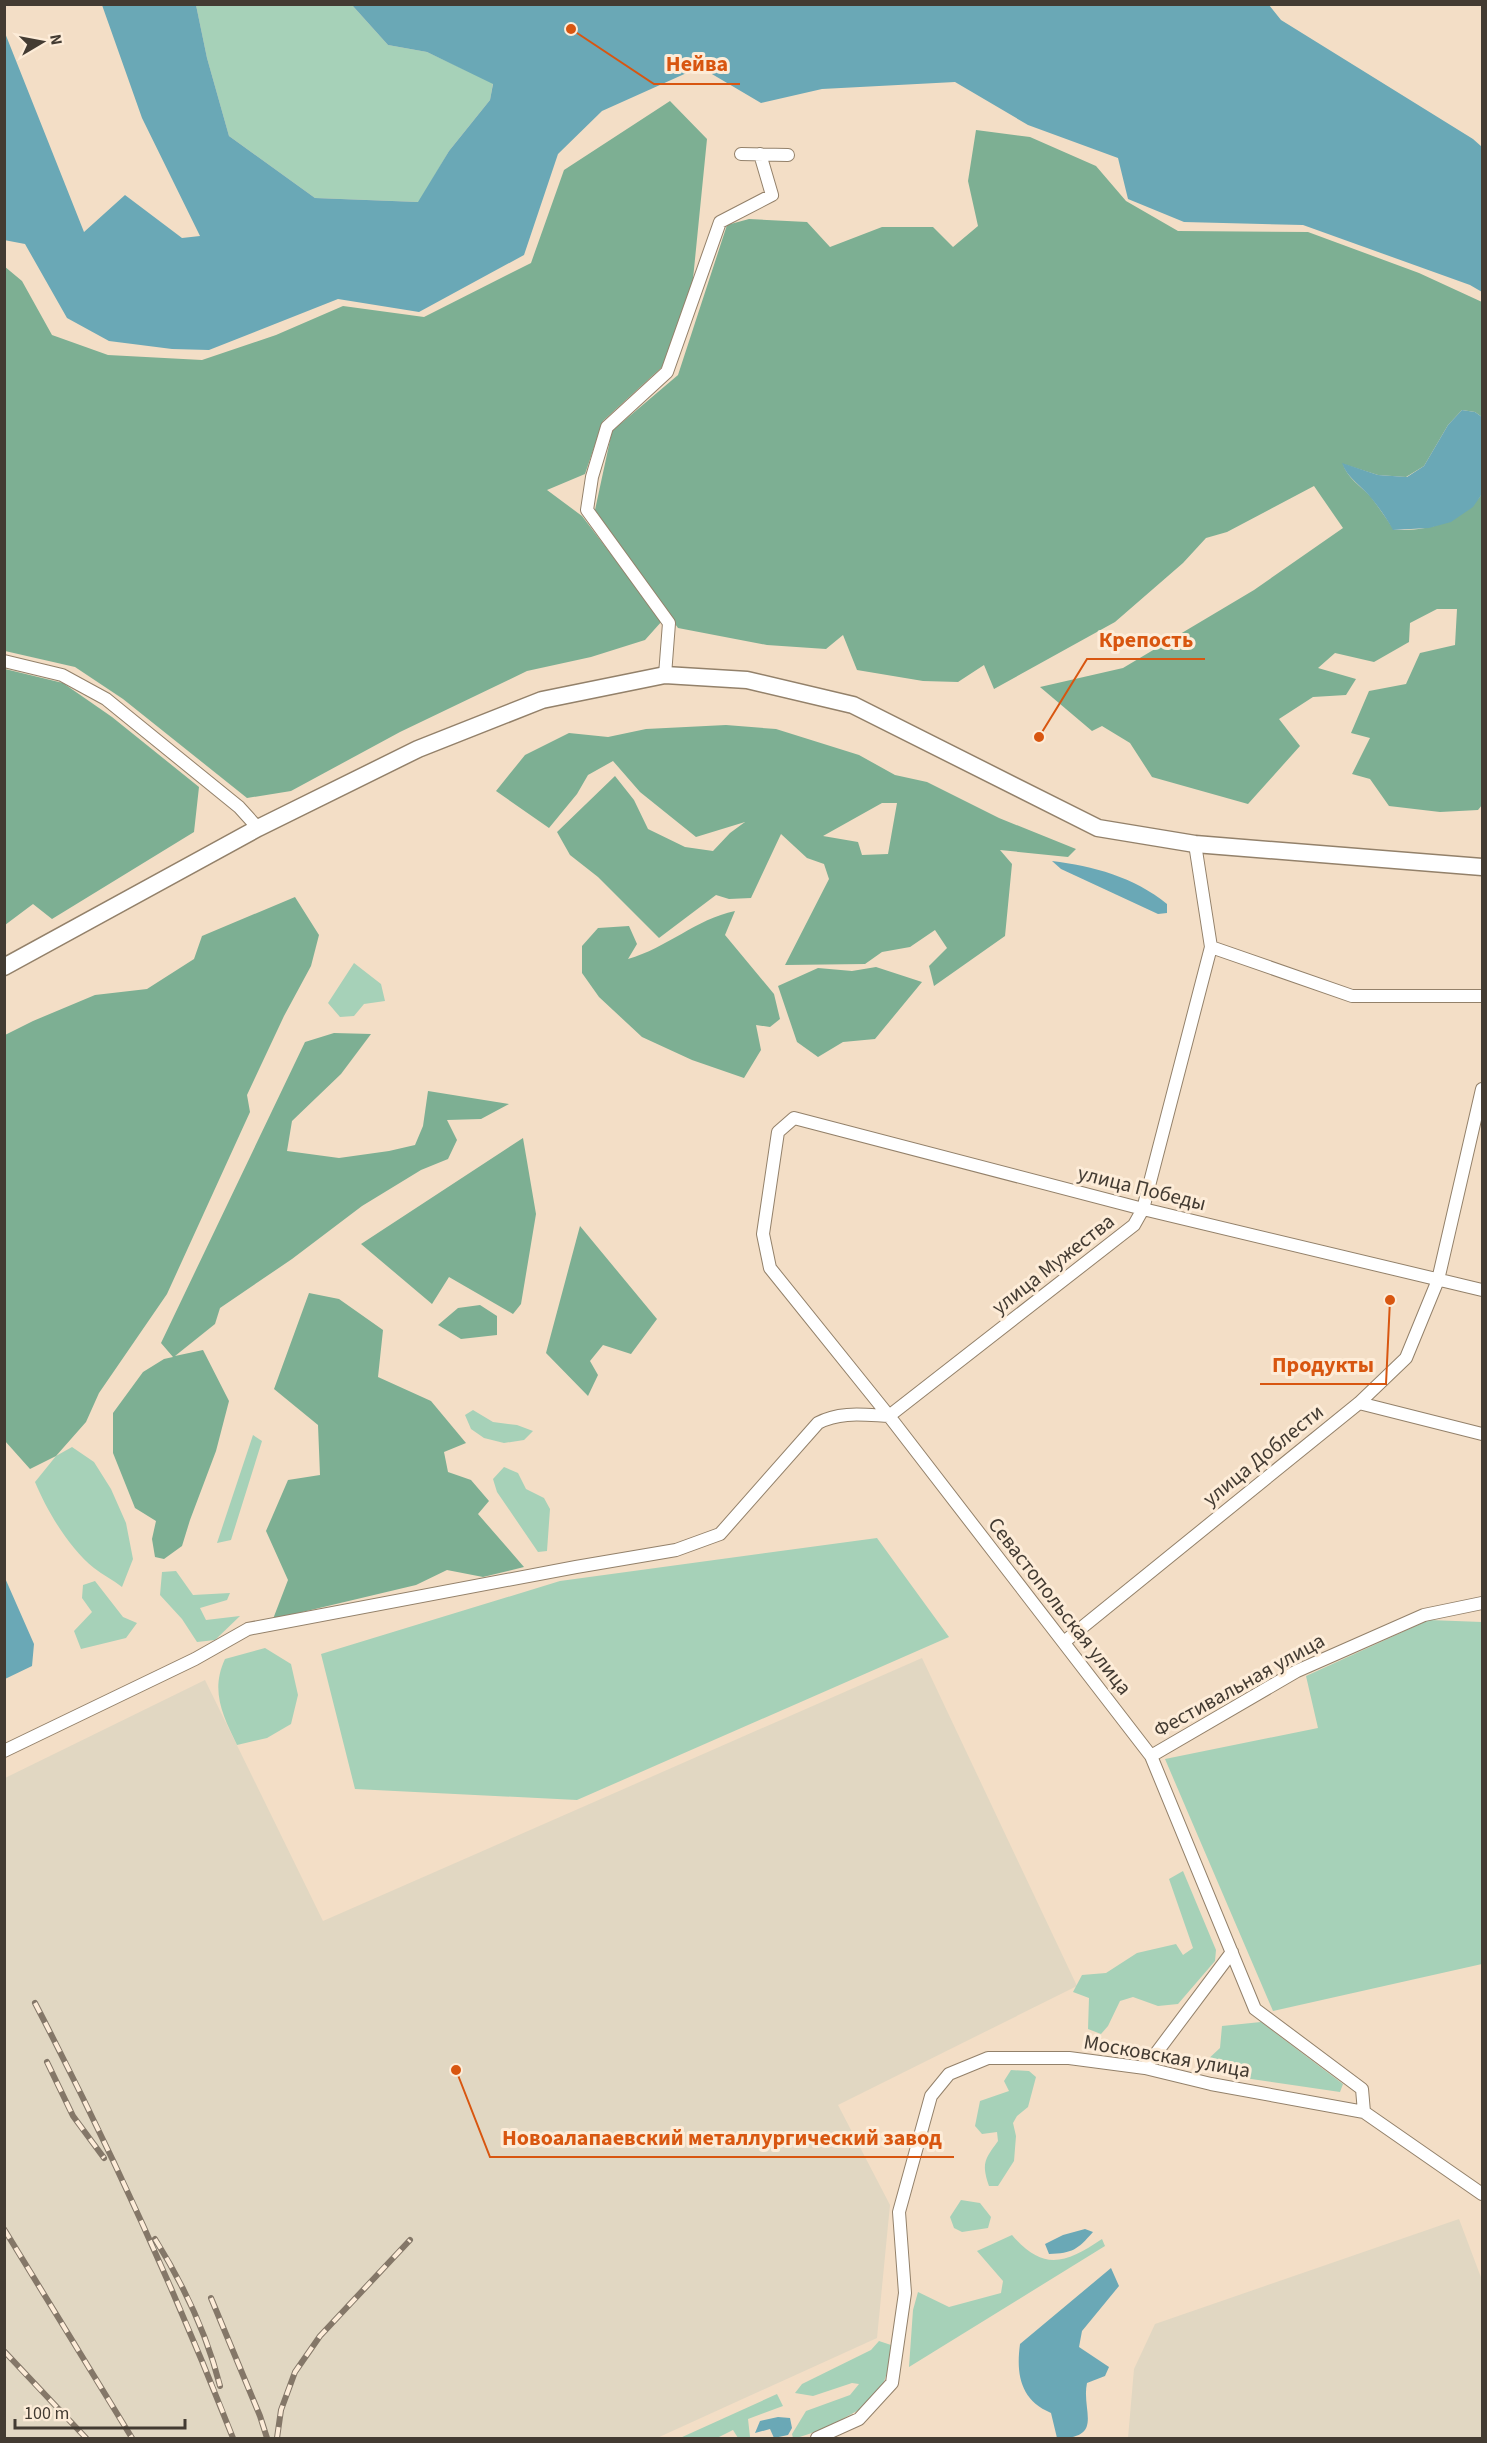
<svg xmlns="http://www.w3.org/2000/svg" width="1487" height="2443" font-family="'Source Sans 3',sans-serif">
  <rect width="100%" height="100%" fill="#f3dec6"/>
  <path fill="#e1d7c2" d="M922,1658L1077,1986L838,2105L890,2205L877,2338L657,2438H5V1778L205,1680L323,1921Z
    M1459,2219L1482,2280V2438H1128L1134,2369L1155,2324Z"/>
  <path fill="#a6d1b8" d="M196,5H352L388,45L427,52L493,83L490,100L449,151L419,202L315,198L229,136L207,58Z
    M354,963L381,984L385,1001L364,1004L354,1016L340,1017L328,1003Z
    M473,1410L493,1422L517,1425L533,1431L524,1440L504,1443L484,1438L471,1429L465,1415Z
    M253,1435L262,1441L231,1540L217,1543Z
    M72,1447L94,1462L111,1489L126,1523L133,1559L122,1587C113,1580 103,1575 94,1568C69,1548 47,1511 35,1482L56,1456Z
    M504,1467L518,1473L526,1489L544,1498L550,1509L547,1551L538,1552L497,1492L493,1479Z
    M877,1538L949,1637L577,1800L355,1789L321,1654L560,1581Z
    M176,1571L193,1595L230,1593L227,1600L200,1608L206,1620L240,1616L215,1640L197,1642L182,1619L160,1595L162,1572Z
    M95,1581L123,1617L137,1623L126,1638L81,1649L74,1631L92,1612L82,1598L83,1585Z
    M1429,1620L1482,1622V1964L1273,2011L1165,1759L1318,1728L1306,1676Z
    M265,1648L291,1664L298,1695L291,1724L267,1738L237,1745C223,1716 210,1691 225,1659Z
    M1183,1871L1216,1950L1215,1961L1178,2004L1158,2006L1133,1997L1120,2001L1108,2026L1101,2034L1088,2029L1089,1998L1073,1992L1082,1975L1106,1973L1137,1953L1176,1944L1183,1955L1193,1948L1169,1879Z
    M1261,2022L1343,2084L1340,2092L1217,2074L1205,2062L1220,2048L1222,2026Z
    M1011,2070L1029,2071L1036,2077L1028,2107L1017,2116L1013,2123L1016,2136L1014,2161L998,2186H989C981,2163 985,2159 998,2141L997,2132L982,2134L975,2126L980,2101L1009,2091L1004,2081Z
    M961,2200L980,2203L991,2217L988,2228L962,2232L954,2228L950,2217Z
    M1012,2235C1043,2271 1065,2264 1102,2239L1105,2246L909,2367L913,2310L918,2292L949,2307L1001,2293L1003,2281L977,2251Z
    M879,2341L894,2346C889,2363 886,2386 874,2399C863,2410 808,2438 793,2438L792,2434L806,2411L850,2395L859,2384L852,2383L813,2396L795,2393L802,2384L871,2350Z
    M777,2394L783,2406L748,2419L750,2437H764L763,2438H738L733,2430L717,2438H680Z"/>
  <path fill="#7daf93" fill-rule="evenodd" d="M670,101L707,139L692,289L662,367L603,421L585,474L547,490L582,516L662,621L645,640L591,657L527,671L400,732L291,791L247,798L123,699L75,667L5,651L4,266L22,281L52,335L108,355L202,360L276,335L343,306L424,317L531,263L564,170Z
    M976,130L1030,137L1096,166L1126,201L1178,231L1308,232L1419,273L1482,302V417L1475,412L1462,410L1448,425L1424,466L1406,477L1378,475L1343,464C1347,478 1361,486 1371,497C1379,508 1387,519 1394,530C1429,531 1460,523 1482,494V805L1478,810L1440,812L1389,806L1370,779L1352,774L1370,738L1351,733L1369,691L1406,684L1420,653L1455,645L1457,609H1437L1410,623L1409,642L1374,662L1335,653L1318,668L1356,679L1346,695L1313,697L1279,719L1300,746L1248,804L1152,777L1130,743L1102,726L1092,731L1040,687L1123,668L1254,590L1343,528L1314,486L1227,532L1206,538L1183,563L1115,622L994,689L984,665L958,682L923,681L857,670L843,635L826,649L767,645L678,628L595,510L612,431L678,375L727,225L749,219L807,222L830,247L882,227H933L953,247L978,226L968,181Z
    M5,669L63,683L112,717L199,787L194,832L52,919L33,904L5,925Z
    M726,725L776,729L859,755L895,775L927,782L999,818L1076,849L1068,857L1000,850L1012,864L1005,936L934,986L929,966L947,948L935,930L910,947L882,952L865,964L785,965L829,879L824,864L807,858L781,834L751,898L729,899L716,895L659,938L598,877L570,855L557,832L615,776L634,800L648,829L685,847L713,851L730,833L745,822L696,837L640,792L613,761L588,775L577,794L549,828L496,791L525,755L569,733L608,737L646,729ZM882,803H897L888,854L862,855L858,842L823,836Z
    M295,897L319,935L311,966L284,1016L247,1095L250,1112L167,1294L99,1393L86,1422L56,1456L30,1469L5,1441V1035L33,1021L95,995L147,989L194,959L202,936Z
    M735,911L725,935L774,994L780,1019L770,1027L756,1025L761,1050L744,1078L692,1060L642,1037L599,997L582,973V946L598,928L629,926L637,944L628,959C667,948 696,919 735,911Z
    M876,967L922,982L875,1039L843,1042L818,1057L797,1042L778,986L818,968L852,971Z
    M334,1033L371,1034L341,1074L292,1121L287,1151L339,1158L389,1151L415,1145L423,1126L428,1091L509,1104L481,1119L447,1120L457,1140L448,1159L421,1170L362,1206L292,1259L220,1308L215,1324L175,1356L203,1350L229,1401L216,1451L190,1520L182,1546L164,1559L155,1557L152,1539L156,1521L135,1508L113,1453V1413L143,1372L164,1359L173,1357L161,1343L305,1042Z
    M523,1138L536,1214L521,1304L513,1314L449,1277L432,1304L361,1244Z
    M580,1226L657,1319L631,1354L603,1345L590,1361L598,1375L588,1396L546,1353Z
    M309,1293L339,1299L383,1330L378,1377L431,1401L466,1443L444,1452L448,1472L471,1480L489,1501L478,1514L524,1567L483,1577L447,1570L416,1585L273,1619L288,1580L266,1531L288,1480L320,1475L318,1425L274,1389Z
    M480,1305L497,1316V1335L461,1339L438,1325L458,1308Z"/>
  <path fill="#6aa8b6" d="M102,5H196L207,58L229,136L315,198L418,202L449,151L490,100L493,84L427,52L388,45L352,5H1269L1281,20L1473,139L1482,147V292L1470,285L1303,225L1184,222L1128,199L1118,158L1028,125L955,82L822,89L761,103L700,67L602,111L558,154L524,255L419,312L338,299L209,350L172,349L109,341L67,318L25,244L4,240L5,33L84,232L125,195L182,238L200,236L142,118Z
    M1462,410L1475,412L1482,417V494L1473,507L1451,522L1429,528L1393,530C1387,519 1380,509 1372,499C1362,486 1347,478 1342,463L1378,475L1407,477L1424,466L1448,425Z
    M1052,861C1093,866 1134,877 1167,904V913L1158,914L1061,869Z
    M5,1578L34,1644L32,1666L5,1679Z
    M1085,2229L1093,2232C1077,2250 1073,2253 1049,2254L1045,2244L1063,2235Z
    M1111,2268L1119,2286L1082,2331L1079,2347L1109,2367L1105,2376L1087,2383C1081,2410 1105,2439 1057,2438L1051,2413C1020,2400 1016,2374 1020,2344Z
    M778,2417L790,2418L792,2428L788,2435L774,2438L770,2429L755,2433L760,2421Z"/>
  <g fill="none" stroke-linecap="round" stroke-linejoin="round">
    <g stroke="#93816a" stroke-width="14">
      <path id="minor" d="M741,154L788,155
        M4,661L62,675L106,699L239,807L258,828
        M665,675L669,623L587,510L592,477L607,427L667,372L720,222L772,195L760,154
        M1211,947L1352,996H1482
        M1359,1403L1482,1434
        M1064,1642L1359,1403L1406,1358L1438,1280L1482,1089
        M4,1751L195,1659L248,1629L576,1567L676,1550L720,1534L818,1423C840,1411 865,1415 889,1416L1134,1225L1143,1209L1211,947L1195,844
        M1151,1756L1297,1671L1424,1615L1482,1603
        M1145,2068L1232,1952
        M1364,2112L1362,2089L1255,2009L1151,1756L889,1416L770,1268L763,1234L778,1132L794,1118L1143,1209L1482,1290
        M817,2438L859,2419L892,2383L905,2293L899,2212L931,2096L949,2074L988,2058H1069L1145,2068L1211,2084L1364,2112L1482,2194"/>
    </g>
    <g stroke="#93816a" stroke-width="19">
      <path id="major" d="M4,967L258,828L418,749L542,700L665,675L747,680L853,705L1098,828L1195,844L1482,867"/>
    </g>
    <use href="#minor" stroke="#fff" stroke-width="12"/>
    <use href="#major" stroke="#fff" stroke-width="16"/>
    <g stroke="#847768" stroke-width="6">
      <path id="rail" d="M35,2003C108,2144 175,2290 233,2438
        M47,2062L73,2116L104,2158
        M4,2229L132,2438
        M155,2239C183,2284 207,2334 220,2386
        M211,2298L260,2416L267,2438
        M4,2351L86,2438
        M277,2438L281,2410L295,2372L320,2336L410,2240"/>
    </g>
    <use href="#rail" stroke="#fdecd8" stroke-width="4" stroke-dasharray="11" stroke-linecap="butt"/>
  </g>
  <g text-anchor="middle" stroke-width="6" stroke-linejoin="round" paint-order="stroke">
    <g font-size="21" fill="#433b32" stroke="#fdecd8">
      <text transform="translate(1142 1188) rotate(14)" y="7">улица Победы</text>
      <text transform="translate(1053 1264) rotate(-38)" y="7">улица Мужества</text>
      <text transform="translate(1263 1455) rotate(-39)" y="7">улица Доблести</text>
      <text transform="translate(1060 1606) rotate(52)" y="7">Севастопольская улица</text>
      <text transform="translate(1239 1685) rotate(-29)" y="7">Фестивальная улица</text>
      <text transform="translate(1167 2056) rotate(10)" y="7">Московская улица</text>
    </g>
  </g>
  <path fill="none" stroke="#d85610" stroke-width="2" d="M571 29L654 84H740M1039 737L1087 659H1205M1390 1300L1386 1384H1260M456 2070L490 2157H954"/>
  <g fill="#d85610" stroke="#fdecd8" stroke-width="2">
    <circle cx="571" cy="29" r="6"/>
    <circle cx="1039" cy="737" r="6"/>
    <circle cx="1390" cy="1300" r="6"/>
    <circle cx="456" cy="2070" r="6"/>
  </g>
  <g font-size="22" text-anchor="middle" font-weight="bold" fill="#d85610" stroke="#fdecd8" stroke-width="6" stroke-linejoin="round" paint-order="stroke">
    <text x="697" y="71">Нейва</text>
    <text x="1146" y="647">Крепость</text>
    <text x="1323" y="1372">Продукты</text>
    <text x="722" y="2145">Новоалапаевский металлургический завод</text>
  </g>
  <rect width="1487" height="2443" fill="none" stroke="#433b32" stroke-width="12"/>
  <g transform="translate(42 42) rotate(80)" stroke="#fdecd8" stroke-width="4.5" paint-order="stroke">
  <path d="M0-4.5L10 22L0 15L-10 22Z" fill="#433b32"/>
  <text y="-9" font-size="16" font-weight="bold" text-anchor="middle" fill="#433b32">N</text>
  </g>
  <path d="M15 2419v9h170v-9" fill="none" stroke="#433b32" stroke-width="3"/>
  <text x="24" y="2419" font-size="18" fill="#433b32" stroke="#fdecd8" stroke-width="4.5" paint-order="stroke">100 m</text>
</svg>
